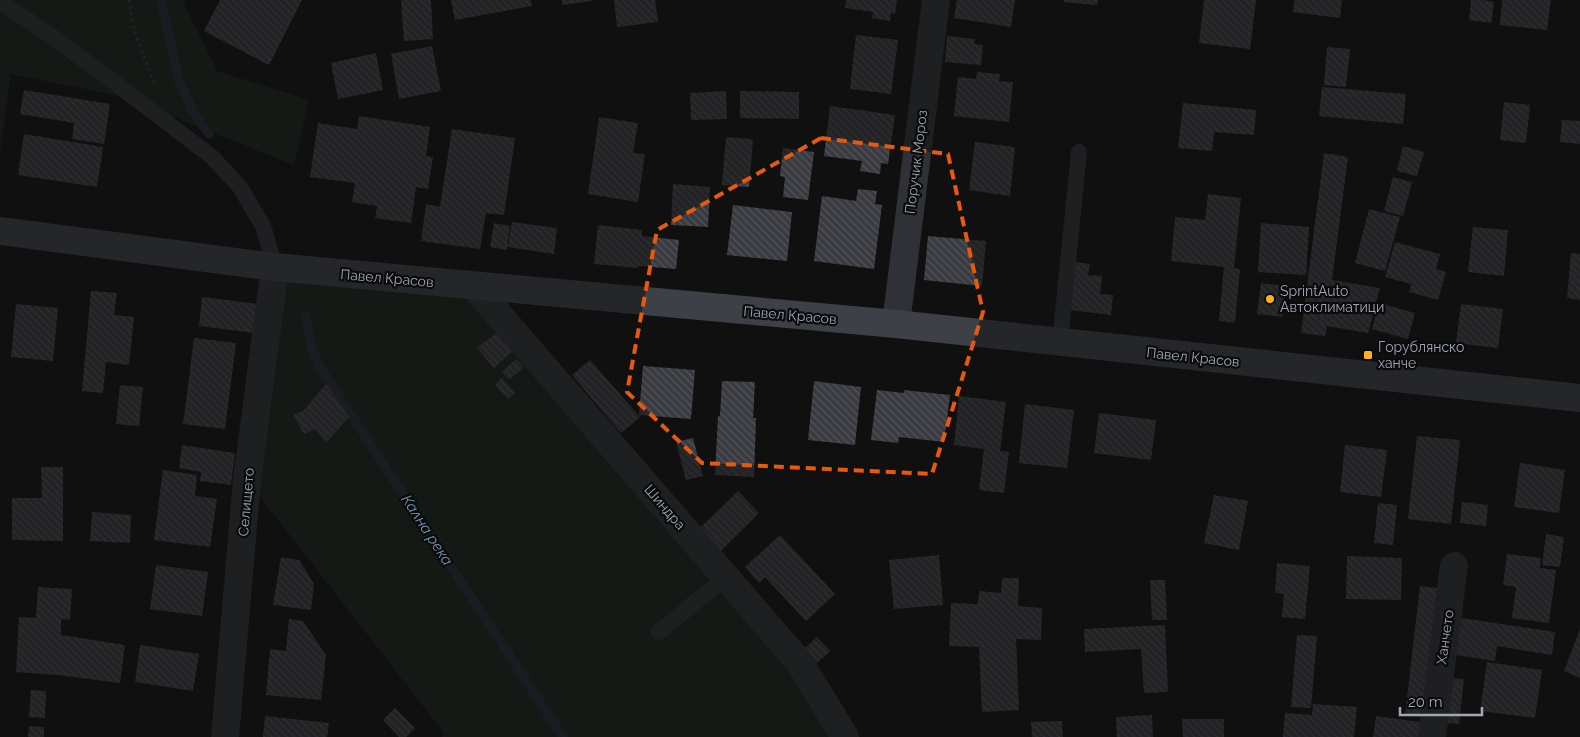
<svg xmlns="http://www.w3.org/2000/svg" width="1580" height="737" font-family="Raleway,sans-serif">
  <defs>
    <pattern id="building-back-hatch" width="6" height="6" patternUnits="userSpaceOnUse" patternTransform="scale(1.25)"><rect width="6" height="6" fill="#3a3b41"/><path d="M-1 5l2 2M0 0l6 6M5-1l2 2" fill="none" stroke="#53545a"/></pattern>
  </defs>
  <rect width="100%" height="100%" fill="#101011"/>
  <path fill="#1c241d" d="M0,0H185L184,5L217,71L309,100L294,165L125,97L11,74L0,152Z
    M275,267L474,286L845,737H442L444,733L247,480Z"/>
  <g fill="none" stroke-linecap="round" stroke-linejoin="round">
    <path stroke="#252e36" stroke-width="9" d="M161,0L179,81L194,113L209,134
      M306,316L310,343L319,366L563,737"/>
  </g>
  <path fill="url(#building-back-hatch)" d="M220,0H302L269,65L204,31Z
    M401,0H431L433,39L404,41Z
    M451,0H531L532,6L455,20Z
    M562,0H592V1L562,5Z
    M614,0H655L658,22L617,27Z
    M846,0H897L895,14L891,13L890,21L872,18L873,12L845,8Z
    M957,0H1015L1011,27L954,18Z
    M1064,0H1098L1097,5L1063,2Z
    M1204,0H1256L1250,49L1199,43Z
    M1294,0H1342L1340,18L1293,12Z
    M1471,0H1484L1494,2L1491,23L1469,20Z
    M1502,0H1551L1547,30L1500,25Z
    M856,35L898,40L891,94L850,89Z
    M947,36L975,39L974,44L983,45L981,65L945,62Z
    M432,46L441,91L399,99L391,54Z
    M1327,47L1350,49L1346,87L1324,85Z
    M376,53L383,90L338,99L331,63Z
    M977,72L1000,74L999,81L1013,82L1009,122L954,116L958,77L976,79Z
    M1322,87L1406,94L1403,124L1319,116Z
    M24,90L110,104L104,144L72,139L74,123L20,114Z
    M726,91L727,119L691,120L690,93Z
    M740,91L799,92V119L740,118Z
    M1504,102L1530,105L1526,143L1500,140Z
    M1183,103L1256,110L1254,135L1214,132L1212,151L1178,148Z
    M830,106L895,115L888,164L881,163L880,174L860,171L862,161L824,156Z
    M359,116L430,127L426,156L433,157L428,189L416,187L411,223L375,218L377,206L352,202L355,183L310,177L318,123L357,129Z
    M599,117L638,123L633,153L645,154L638,202L588,194Z
    M1562,120L1580,121V144L1560,142Z
    M452,129L515,138L504,215L486,213L480,249L421,241L426,204L440,207Z
    M24,134L103,147L97,187L18,175Z
    M726,137L753,139L749,187L722,185Z
    M975,142L1015,147L1010,196L969,190Z
    M1403,146L1424,152L1417,176L1397,171Z
    M783,148L814,152L808,200L783,197L785,177L780,176Z
    M1324,153L1348,157L1332,280L1380,288L1368,333L1327,326L1325,336L1301,333Z
    M1393,177L1412,182L1403,216L1384,211Z
    M673,184L710,187L708,227L671,225Z
    M858,189L877,191L875,204L882,205L874,269L814,261L822,196L856,201Z
    M1208,194L1241,198L1234,268L1240,269L1235,323L1219,321L1224,267L1171,261L1175,217L1205,220Z
    M733,205L792,212L787,261L727,255Z
    M1369,209L1400,217L1385,271L1355,263Z
    M512,222L557,228L554,254L508,247Z
    M494,223L510,226L507,250L490,247Z
    M1261,223L1309,227L1306,275L1258,272Z
    M598,225L642,230V236L679,240L676,269L639,266L638,268L594,264Z
    M1473,227L1508,230L1504,276L1468,272Z
    M928,236L986,241L982,286L924,280Z
    M1395,242L1440,254L1436,269L1446,272L1438,300L1409,292L1411,284L1385,277Z
    M1571,253L1580,254V300L1567,298Z
    M1075,262L1090,264L1088,275L1102,276L1100,294L1113,295L1111,315L1070,310Z
    M1261,283L1286,286L1282,317L1257,314Z
    M91,291L117,293L114,315L134,317L129,365L106,362L103,393L82,391Z
    M202,297L258,304L255,333L199,326Z
    M1379,303L1415,313L1408,339L1372,329Z
    M16,304L58,308L53,361L11,357Z
    M1461,304L1503,309L1498,348L1456,343Z
    M499,331L514,350L494,368L477,348Z
    M194,338L236,343L225,429L183,424Z
    M516,359L524,367L509,380L502,372Z
    M590,360L640,417L621,433L572,375Z
    M643,366L695,370L691,419L639,415Z
    M502,378L515,393L508,399L495,385Z
    M722,381L755,382L753,418H756L754,477L715,475L718,416H720Z
    M814,381L861,387L855,445L808,440Z
    M326,384L349,417L326,443L316,429L304,434L293,415L303,411Z
    M120,385L143,387L139,426L116,424Z
    M877,390L904,393V390L950,395L944,442L899,437L898,443L871,440Z
    M959,396L1006,402L1000,451L1009,452L1004,493L979,490L984,449L954,445Z
    M1025,404L1074,410L1067,468L1019,463Z
    M1099,413L1156,420L1151,460L1094,453Z
    M1417,436L1460,440L1451,524L1408,519Z
    M693,438L703,476L686,480L676,442Z
    M182,445L235,453L231,485L200,481L201,472L179,468Z
    M1345,445L1387,450L1381,497L1340,492Z
    M1520,463L1565,470L1559,513L1514,507Z
    M41,467H63V541L12,540V498H42Z
    M163,470L197,475L195,496L217,499L210,547L154,540Z
    M738,491L759,513L721,551L699,529Z
    M1214,495L1248,501L1239,550L1204,543Z
    M1462,502L1488,505L1486,526L1460,523Z
    M1378,503L1397,505L1393,545L1374,543Z
    M92,512L131,515L130,543L90,541Z
    M1546,534L1564,537L1560,567L1542,565Z
    M780,535L835,594L806,621L765,577L759,583L745,567Z
    M1507,554L1541,558L1540,568L1556,570L1549,623L1512,618L1516,587L1503,585Z
    M939,555L943,605L894,609L889,560Z
    M1347,556L1402,558L1401,600L1346,599Z
    M281,557L299,560L314,584L311,610L273,605Z
    M1277,563L1310,566L1305,619L1282,617L1284,594L1275,593Z
    M156,565L208,572L202,616L150,609Z
    M1002,578H1019L1018,606L1042,608L1041,640L1016,639L1019,710L982,712L979,647L949,646L951,603L978,604L979,591L1001,593Z
    M1150,580H1165L1167,620H1152Z
    M1420,586L1444,589L1430,718L1405,715Z
    M38,587L72,589L70,620L61,619V635L125,645L120,683L58,675L16,672L19,617L36,618Z
    M1455,617L1555,632L1552,655L1497,646L1495,661L1449,654Z
    M289,619L303,621L326,655L321,700L266,695L270,649L286,651Z
    M1165,625L1168,692L1144,693L1141,649L1085,652L1084,629Z
    M1580,629V678L1564,671Z
    M1297,635L1317,636L1311,708L1291,707Z
    M817,637L830,651L817,663L805,648Z
    M140,645L199,654L193,691L135,682Z
    M1487,662L1542,670L1535,718L1480,711Z
    M1449,678L1464,679L1459,724L1444,723Z
    M31,690L46,691L45,718L29,717Z
    M1313,704L1357,707L1354,737H1283L1285,713L1312,715Z
    M395,708L415,728L406,737H399L383,720Z
    M1152,715L1153,737H1117L1116,717Z
    M265,716L329,723L327,737H263Z
    M1376,716L1427,723L1425,737H1373Z
    M1182,719H1224V737H1183Z
    M1062,721L1063,737H1032L1031,722Z
    M29,726L44,727V737H28Z"/>
  <g fill="none" stroke-linecap="round" stroke-linejoin="round">
    <path stroke="#36383e" stroke-width="3" stroke-dasharray="2.5 4" stroke-linecap="butt" d="M129,0L134,30L154,83"/>
    <path stroke="#303137" stroke-width="16" d="M0,2L50,35L114,82L212,157L240,187L263,226L275,267
      M1060,342L1079,152
      M659,632L726,577"/>
    <path stroke="#303137" stroke-width="28" d="M474,286L800,663L845,737
      M896,324L936,0
      M225,737L247,480L275,267
      M1432,737L1454,566"/>
    <path stroke="#3e4047" stroke-width="28" d="M0,231L275,267L896,324L1580,398"/>
  </g>
  <path d="M0 0H1580V737H0ZM821,138L948,154L983,312L932,474L702,463L627,392L657,230Z" fill="#101011" fill-opacity=".55" fill-rule="evenodd"/>
  <path fill="none" stroke="#e8590c" stroke-width="4" stroke-dasharray="10 6" stroke-linejoin="round" d="M821,138L948,154L983,312L932,474L702,463L627,392L657,230Z"/>
  <g fill="#ffb01a" stroke="#0b0b0c" stroke-width="2">
    <circle cx="1270" cy="299" r="5"/>
    <rect x="1363" y="350" width="10" height="10" rx="2.5"/>
  </g>
  <g text-anchor="middle" stroke-width="4.5" stroke-linejoin="round" paint-order="stroke">
    <g font-size="14" fill="#9fa6b4" stroke="#0b0b0c">
      <text transform="translate(916 162) rotate(-83)" y="5">Поручик Мороз</text>
      <text transform="translate(387 278) rotate(5)" y="5">Павел Красов</text>
      <text transform="translate(790 315) rotate(5)" y="5">Павел Красов</text>
      <text transform="translate(1193 357) rotate(6)" y="5">Павел Красов</text>
      <text transform="translate(246 502) rotate(-85)" y="5">Селището</text>
      <text transform="translate(665 507) rotate(49)" y="5">Шиндра</text>
      <text transform="translate(1445 637) rotate(-82)" y="5">Ханчето</text>
    </g>
    <g font-size="14" fill="#9fa6b4" stroke="#0b0b0c" text-anchor="start">
      <text x="1280" y="296">SprintAuto<tspan x="1280" dy="16">Автоклиматици</tspan></text>
      <text x="1378" y="352">Горублянско<tspan x="1378" dy="16">ханче</tspan></text>
    </g>
    <g font-size="15" font-style="italic" fill="#7295b3" stroke="#0b0b0c">
      <text transform="translate(427 530) rotate(57)" y="5">Кална река</text>
    </g>
  </g>
  <path d="M1400 707v8h82v-8" fill="none" stroke="#9fa6b4" stroke-width="2.5"/>
  <text x="1408" y="707" font-size="15" fill="#9fa6b4" stroke="#0b0b0c" stroke-width="4" paint-order="stroke">20 m</text>
</svg>
